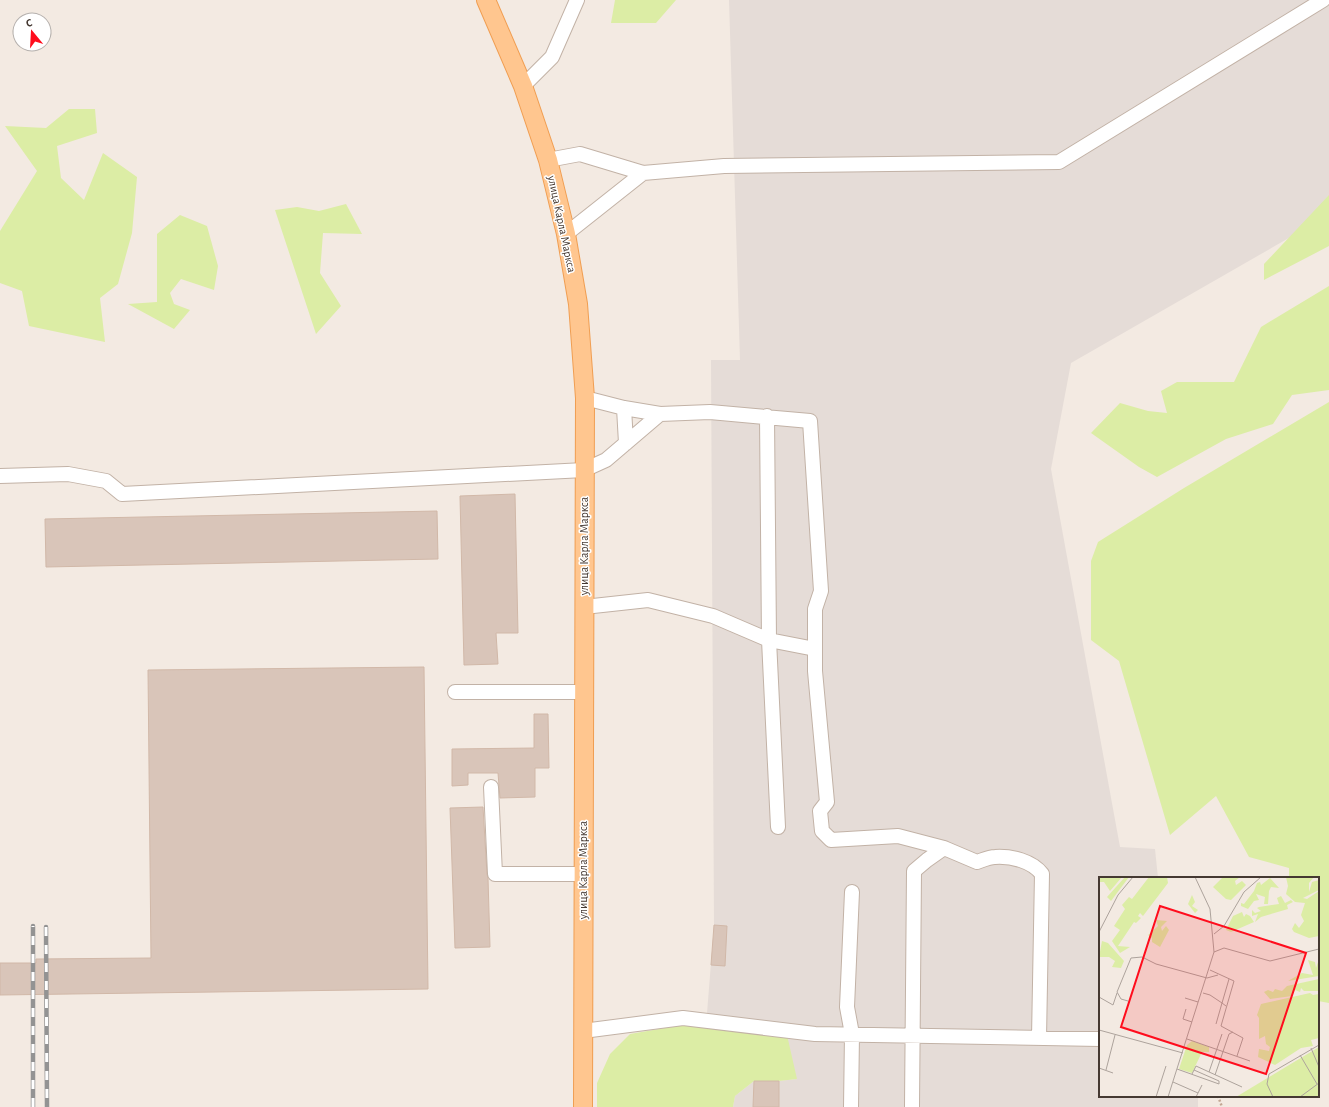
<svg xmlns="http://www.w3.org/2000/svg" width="1329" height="1107" font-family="'Alegreya Sans',sans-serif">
  <rect width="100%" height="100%" fill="#f3eae2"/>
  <path fill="#e5dcd7" d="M729,0H1329V215L1071,363L1051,469L1120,847L1155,849L1158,878H1100V1096H1198V1107H733L735,1096L754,1081H779L797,1079L706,1026L714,925L711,360H740Z"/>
  <path fill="#dceda5" d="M615,0H676L656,23H611Z
    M69,109H95L97,133L57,146L61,178L84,200L103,153L137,177L132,233L118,284L100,298L105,342L29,326L22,291L0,283V231L37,171L5,126L46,128Z
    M1329,195V246L1264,280V264Z
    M346,204L362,234L323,233L320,273L341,306L316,334L275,210L297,207L319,211Z
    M180,215L207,226L218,266L214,290L181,279L170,293L174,304L190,310L174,329L128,304L157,302V234Z
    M1329,286V390L1292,395L1273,424L1226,439L1157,477L1139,467L1091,433L1120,403L1148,411L1167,413L1161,391L1177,382H1234L1261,327Z
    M1329,402V1003L1318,1001V878H1289V868L1249,857L1216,796L1170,835L1119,661L1091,640V561L1098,542L1184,488Z
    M682,1025L721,1027L787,1035L797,1079L779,1081H754L735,1096L733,1107H597V1083L610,1054L630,1034Z"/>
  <path fill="#d9c5b9" stroke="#d1b8a8" d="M515,494L518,633H496L498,664L464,665L460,496Z
    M437,511L438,559L46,567L45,519Z
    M424,667L428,989L0,995V963H36V959L151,958L148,670Z
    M534,714H548L549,768H535V797L500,798L498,773H468V785L452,786V749L534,748Z
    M483,807L487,874L488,878L490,947L455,948L450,808Z
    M714,925L727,926L725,966L711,965Z
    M754,1081H779V1107H753Z"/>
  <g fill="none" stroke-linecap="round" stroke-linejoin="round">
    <g stroke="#c2b2a6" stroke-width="16">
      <path id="minor" d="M523,86L552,57L577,0
        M548,160L580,154L643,173
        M566,234L643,173L724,166L1059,162L1323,0
        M585,398L624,408L660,414L710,412L810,421L821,591L815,609V671L827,802L820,811L822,831L831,840L898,836L944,848L977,862C983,860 989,857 995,857C1012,856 1032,861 1042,874L1039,1038
        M624,408L626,443
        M0,476L68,474L106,481L122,494L584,470L606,460L660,414
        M584,607L648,600L713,616L769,640L767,416
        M455,692H584
        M491,787L495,874H583
        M778,827L769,640L815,649
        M583,1031L683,1018L815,1034L1100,1039
        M851,1107L852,1034L847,1007L852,892
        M912,1107L914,871L927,860L944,848"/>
    </g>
    <g stroke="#f09e52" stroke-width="20">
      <path id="major" d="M486,0L523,86L548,160L566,234L578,304L585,398L583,1107"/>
    </g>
    <path stroke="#c3a793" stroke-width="2.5" stroke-dasharray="2 2" stroke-linecap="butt" d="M1218,1096L1222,1107"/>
    <use href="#minor" stroke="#fff" stroke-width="14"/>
    <use href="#major" stroke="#ffc68f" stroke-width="18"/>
    <g stroke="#939393" stroke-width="4.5">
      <path id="rail" d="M46,927L47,1107
        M33,1107V926"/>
    </g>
    <use href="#rail" stroke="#fff" stroke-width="3" stroke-dasharray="9" stroke-linecap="butt"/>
  </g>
  <g text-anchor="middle" stroke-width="3" stroke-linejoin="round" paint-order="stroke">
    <g font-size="12" fill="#453932" stroke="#fff">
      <text transform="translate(562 224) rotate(78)" y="4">улица Карла Маркса</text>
      <text transform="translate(584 546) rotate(-90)" y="4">улица Карла Маркса</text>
      <text transform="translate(583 870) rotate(-90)" y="4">улица Карла Маркса</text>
    </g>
  </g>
  <g transform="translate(1099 877)">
    <rect width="220" height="220" fill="#f3eae2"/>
    <path d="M0,0H23L11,14L5,5H0ZM26,0H30L12,24L8,20ZM50,0H68L69,6L44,39L41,36L39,39L42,41L37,46L35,45L19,69L31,70L21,76L13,64L21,53L15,49L26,32L23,28L30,20L33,22ZM124,0H141L136,4L137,8L143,4L147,8L132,23L127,22L114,10ZM187,0H215L210,6V15L213,5L220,3V13L204,21L208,22L220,14V59L210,61L195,55L193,52L196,46L200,51L205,44L202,38L206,26L196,25L187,17L189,9ZM171,1L180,11L172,10L170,14L169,27H165L166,20L157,17L160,23L155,24L149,32L142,29V26L145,27L155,14L158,6L161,5L162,8ZM93,18L96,25L93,29L99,33L96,36L89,27ZM182,19L186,26L192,23L194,25L188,28L189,32L162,40L156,45L159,37L153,39V33L156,36L162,34L158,31L160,30L180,27L178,21ZM143,35L145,40L147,37L151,39L155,45L132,55L127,53L134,39ZM57,43L68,44L62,50L63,54L67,49L70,53L61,70L53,65V61L49,58L59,49ZM3,64L9,66L25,84L22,91L13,90L16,84L10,80H0ZM220,82V99L189,104L203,96L214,98L209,83L216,85L217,91ZM220,102V114H205L202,111L201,115L196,113L193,119L171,122L165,115L169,113L174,115L176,112L183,114L188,109ZM211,116L214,118L220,117V161L212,163L214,169L202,171L176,188L159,180L160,172L170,174L171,170L167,167L166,159L160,162V141L158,138L162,127ZM93,164L110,170V175H103L93,196L80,192L88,168ZM220,170V220H137Z" fill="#dceda5"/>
    <path fill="none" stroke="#ada39c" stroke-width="1" d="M0,55L19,18L34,0M115,57L125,49L145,15L162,0M115,75L125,71L171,84L220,72M111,93L135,104L122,149L144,161L138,179M104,116L111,118L123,126L130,102M0,120L14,128L18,116M86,121L99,125M29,124L22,122L18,115L32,81L43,80L57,87L108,101L119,98M87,132L84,142L93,145M117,147L123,126L127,129M0,153L84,176M88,162L151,184M212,171L220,190M201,178L218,207M0,191L14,196M78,192L120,207V204L95,193M7,193L16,158M110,195L123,157M93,197L97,189L143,210M116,198L130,157L134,155M74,205L99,216M57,220L67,189M69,220L115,75L111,32L96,0M97,220L103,208M174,220L168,207L170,197L220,168M201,220L220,206"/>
    <path fill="#ff0d1d" fill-opacity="0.15" stroke="#ff0d1d" stroke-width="2" d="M61,29L207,76L167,197L22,150Z"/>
    <rect width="220" height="220" fill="none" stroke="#453932" stroke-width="2"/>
  </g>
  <g transform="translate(32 32) rotate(342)"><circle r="19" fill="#ffffff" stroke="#b5b0ad"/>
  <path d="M0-3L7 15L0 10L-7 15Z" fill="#ff0d1d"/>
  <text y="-6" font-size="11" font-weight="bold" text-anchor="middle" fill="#453932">С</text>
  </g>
</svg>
